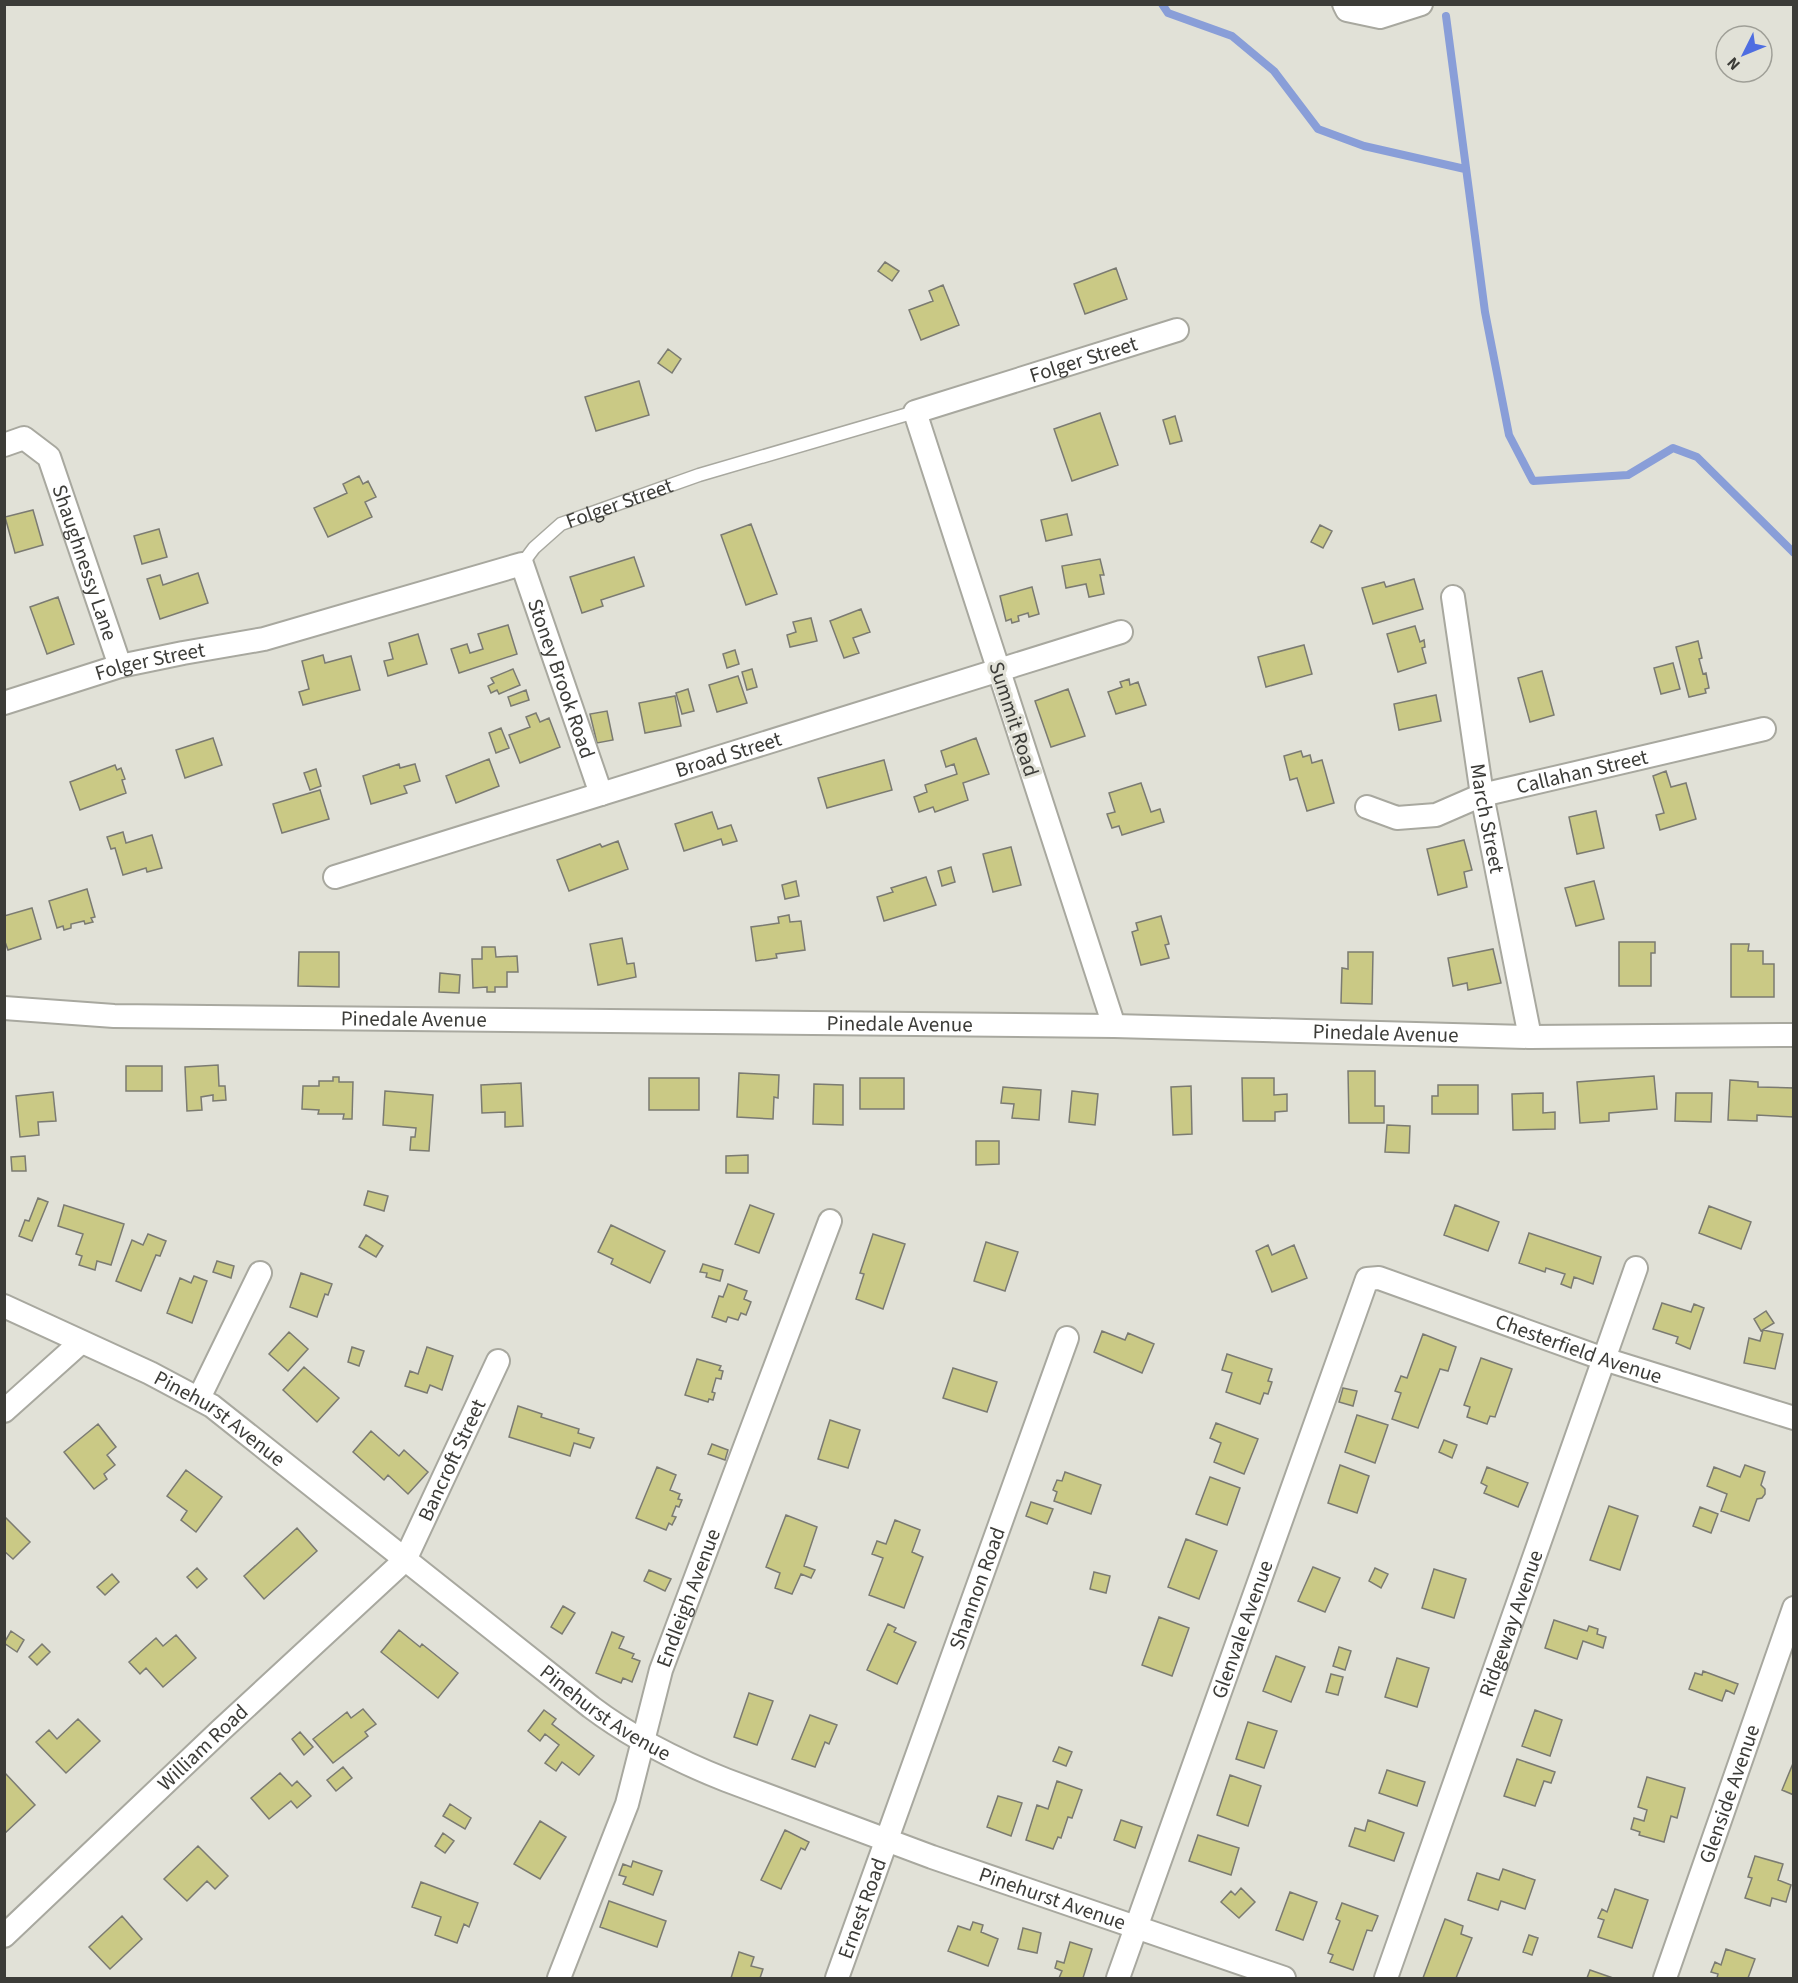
<svg xmlns="http://www.w3.org/2000/svg" width="1798" height="1983" font-family="'Source Sans 3',sans-serif">
  <rect width="100%" height="100%" fill="#e1e1d7"/>
  <g fill="none" stroke-linecap="round" stroke-linejoin="round">
    <path stroke="#899ed8" stroke-width="8" d="M1162,4L1168,13L1232,36L1274,71L1318,129L1364,146L1465,169
      M1446,16L1485,312L1509,435L1533,481L1628,475L1673,448L1697,457L1794,553"/>
  </g>
  <path fill="#cac985" stroke="#7b7b72" stroke-width="1.5" d="M885,262L899,271L892,281L878,271Z
    M1116,268L1127,299L1085,314L1074,284Z
    M943,285L959,325L921,340L909,310L933,301L929,291Z
    M668,349L681,359L672,373L658,363Z
    M639,381L649,415L596,431L585,397Z
    M1100,413L1118,465L1072,481L1054,429Z
    M1175,416L1182,441L1170,444L1163,420Z
    M359,476L363,484L368,481L376,497L365,502L372,517L328,537L314,508L347,493L343,484Z
    M33,510L43,545L15,553L5,517Z
    M1067,514L1072,535L1046,541L1041,520Z
    M751,524L777,594L746,605L721,535Z
    M1320,525L1332,531L1323,548L1311,542Z
    M159,529L167,557L142,564L134,536Z
    M634,557L644,586L601,600L603,606L582,613L570,577Z
    M1100,559L1104,575H1100L1104,594L1089,597L1086,584L1066,588L1062,566Z
    M198,573L208,603L160,619L147,579L160,575L163,585Z
    M1414,579L1423,609L1373,624L1362,588L1384,582L1386,587Z
    M1032,587L1039,614L1029,617L1028,613L1018,616L1019,621L1012,623L1011,619L1006,621L1000,596Z
    M58,597L74,644L47,654L30,607Z
    M861,609L870,632L853,638L859,653L844,658L830,621Z
    M811,618L817,641L790,647L787,635L796,632L793,622Z
    M508,625L517,654L459,673L451,649L467,644L470,653L483,649L478,634Z
    M1415,626L1420,642L1424,640L1425,647L1422,648L1426,663L1398,672L1387,634Z
    M418,634L427,664L388,676L384,661L393,659L389,643Z
    M1698,641L1702,658L1699,659L1703,674L1706,673L1709,688L1705,689L1706,693L1689,697L1676,647Z
    M1304,645L1312,674L1266,687L1258,657Z
    M735,650L739,664L727,668L723,654Z
    M323,655L325,663L351,656L360,690L303,705L299,692L309,689L302,661Z
    M1673,663L1680,689L1661,694L1654,668Z
    M513,669L520,685L499,694L497,690L491,693L488,686L494,683L491,678Z
    M752,669L757,687L747,690L742,672Z
    M1542,671L1554,715L1530,722L1518,678Z
    M738,676L747,703L717,712L709,685Z
    M1129,679L1130,685L1138,682L1146,705L1116,714L1108,692L1122,687L1120,682Z
    M688,689L694,711L682,714L676,693Z
    M1068,689L1085,736L1051,747L1035,701Z
    M526,690L529,700L511,706L508,697Z
    M1436,695L1441,721L1399,730L1394,704Z
    M675,696L681,726L645,733L639,703Z
    M607,711L613,740L597,743L590,714Z
    M536,713L540,722L549,718L560,747L520,763L509,735L530,727L526,717Z
    M501,728L509,748L496,753L489,733Z
    M213,738L222,765L185,778L176,750Z
    M976,738L989,774L963,783L968,800L935,812L933,807L919,812L914,797L927,792L925,785L957,774L954,764L946,767L941,751Z
    M1301,751L1303,757L1310,755L1312,763L1322,760L1334,803L1307,811L1297,778L1290,780L1284,756Z
    M489,759L499,786L456,803L446,776Z
    M884,760L892,790L827,808L818,778Z
    M399,764L400,768L415,764L420,781L404,786L407,793L371,804L363,776Z
    M115,765L117,770L121,768L125,779L122,780L126,793L80,810L70,782Z
    M316,769L321,786L310,790L304,773Z
    M1666,771L1671,787L1686,783L1696,819L1660,830L1656,815L1664,813L1653,776Z
    M1141,783L1151,812L1160,809L1164,822L1122,835L1119,826L1112,828L1107,814L1115,812L1109,793Z
    M320,790L329,819L282,833L273,804Z
    M1596,811L1604,848L1577,854L1569,817Z
    M712,812L718,829L731,825L737,841L723,845L721,839L684,851L675,824Z
    M123,832L126,843L152,835L162,868L147,872L146,868L123,875L115,848L111,849L107,837Z
    M1464,840L1472,870L1464,872L1467,887L1438,895L1427,849Z
    M618,841L628,869L569,891L557,860L600,844L602,847Z
    M1011,847L1021,885L993,892L983,854Z
    M951,867L955,882L942,886L938,871Z
    M926,877L936,905L884,921L877,897L893,892L891,888Z
    M796,881L799,896L785,899L782,885Z
    M1594,881L1604,919L1576,926L1565,888Z
    M87,889L95,917L91,918L93,922L85,924L84,921L71,924V928L64,930L63,926L57,928L49,901Z
    M32,908L41,939L8,950L4,939V916Z
    M789,915L790,922L801,921L805,950L776,954L777,958L756,961L751,927L779,923L778,917Z
    M1161,916L1169,944L1165,945L1169,958L1141,965L1132,932L1138,930L1136,923Z
    M622,938L627,964L634,963L636,977L598,985L590,944Z
    M1619,942H1655V953H1651V986H1619Z
    M1731,944H1749L1748,951H1763V964H1774V997H1731Z
    M482,947H495L496,957L517,956L518,972H507V987H495V992H487V987L473,988L472,959H482Z
    M1493,949L1501,983L1468,990L1467,983L1453,986L1448,958Z
    M299,952H339V987L298,986Z
    M1348,952H1373L1372,1004L1341,1003L1342,968L1348,969Z
    M440,973L460,975L459,993L439,992Z
    M218,1065L219,1086H225L226,1100L213,1101V1095L201,1097L202,1110L187,1111L185,1067Z
    M126,1066H162V1091H126Z
    M1348,1071H1375V1106H1384V1123H1349Z
    M739,1073L779,1075L778,1098L774,1097L773,1119L737,1117Z
    M1654,1076L1657,1109L1609,1113V1121L1580,1123L1577,1082Z
    M333,1077H339V1082H353L352,1119H343L344,1114H318L319,1110L302,1109L303,1086H319V1081H333Z
    M649,1078H699V1110H649Z
    M860,1078H904V1109H860Z
    M1242,1078H1274V1095L1287,1094V1111L1275,1112V1121H1243Z
    M1730,1080L1758,1082V1087L1794,1088V1117L1757,1115V1121L1728,1120Z
    M521,1083L523,1126L505,1127V1112L482,1113L481,1085Z
    M814,1084L843,1085V1125L813,1124Z
    M1438,1085H1478V1114H1432V1096H1438Z
    M1191,1086L1192,1134L1173,1135L1171,1087Z
    M1003,1087L1041,1090L1039,1120L1012,1118L1014,1104L1001,1103Z
    M385,1091L433,1095L429,1151L410,1150L411,1137H415L416,1128L383,1125Z
    M1072,1091L1098,1094L1095,1125L1069,1122Z
    M53,1092L56,1121L38,1122L39,1135L20,1137L16,1096Z
    M1543,1093V1113L1555,1112V1129L1513,1130L1512,1094Z
    M1676,1093H1712L1711,1122L1675,1121Z
    M1387,1125L1410,1126L1409,1153L1385,1152Z
    M976,1141H999V1164L976,1165Z
    M748,1155V1173H726V1156Z
    M25,1156L26,1171H12L11,1157Z
    M368,1191L388,1196L384,1211L364,1205Z
    M38,1198L48,1202L32,1241L19,1236L25,1220L29,1221Z
    M64,1205L124,1224L111,1265L97,1261L95,1270L79,1265L82,1256L76,1254L83,1234L58,1226Z
    M750,1205L774,1214L759,1253L735,1244Z
    M1455,1205L1499,1222L1488,1251L1444,1235Z
    M1709,1206L1751,1222L1741,1249L1699,1233Z
    M611,1225L665,1251L650,1283L611,1264L613,1259L598,1252Z
    M1529,1233L1601,1257L1593,1284L1574,1277L1571,1288L1561,1284L1565,1274L1546,1268L1545,1272L1519,1263Z
    M148,1234L166,1241L160,1256L156,1255L141,1291L116,1281L132,1240L143,1245Z
    M873,1234L905,1244L883,1309L856,1299L864,1274L860,1273Z
    M366,1235L383,1246L376,1257L359,1247Z
    M986,1242L1018,1252L1005,1291L974,1281Z
    M1268,1245L1272,1255L1294,1245L1307,1278L1272,1292L1256,1251Z
    M217,1261L234,1266L231,1278L213,1272Z
    M703,1264L723,1270L720,1281L706,1277L707,1273L700,1272Z
    M301,1273L332,1284L328,1295L325,1294L317,1317L290,1307Z
    M194,1276L207,1281L192,1323L167,1313L180,1278L191,1283Z
    M728,1284L747,1291L744,1299L751,1302L746,1315L741,1313L738,1320L728,1317L726,1322L712,1317L719,1296L723,1297Z
    M1662,1303L1691,1312L1694,1304L1704,1308L1690,1349L1676,1343L1678,1337L1653,1329Z
    M1766,1311L1774,1323L1761,1331L1754,1319Z
    M1763,1330L1783,1334L1775,1369L1744,1363L1749,1338L1760,1341Z
    M1102,1331L1125,1340L1128,1333L1154,1344L1142,1373L1094,1352Z
    M289,1332L308,1349L288,1371L269,1354Z
    M1423,1334L1456,1347L1448,1371L1440,1369L1418,1428L1392,1419L1401,1393L1395,1391L1401,1376L1407,1378Z
    M352,1347L364,1351L359,1366L348,1362Z
    M427,1347L453,1356L442,1390L430,1385L427,1393L405,1386L410,1371L418,1374Z
    M1227,1354L1272,1369L1268,1381L1272,1382L1268,1394L1264,1393L1260,1404L1226,1392L1232,1373L1222,1370Z
    M1481,1358L1512,1369L1495,1417L1490,1416L1487,1424L1467,1417L1470,1407L1464,1405Z
    M697,1359L721,1366L719,1370L723,1371L721,1379L716,1378L712,1392L715,1393L713,1400L709,1399L708,1402L685,1395Z
    M304,1367L339,1398L317,1422L283,1390Z
    M953,1368L997,1382L987,1412L943,1398Z
    M1343,1388L1357,1391L1353,1406L1339,1402Z
    M518,1406L542,1414L541,1417L579,1429L578,1433L594,1438L590,1448L574,1443L570,1456L509,1437Z
    M1357,1415L1388,1425L1375,1463L1345,1452Z
    M830,1420L860,1430L848,1468L818,1459Z
    M1216,1423L1258,1439L1244,1474L1214,1462L1221,1443L1210,1438Z
    M98,1424L116,1447L107,1455L115,1465L104,1474L107,1479L94,1489L64,1452Z
    M371,1431L399,1456L404,1450L428,1472L408,1494L388,1475L384,1480L353,1452Z
    M1444,1440L1457,1445L1452,1458L1439,1452Z
    M712,1444L728,1450L725,1460L708,1454Z
    M1340,1465L1369,1476L1357,1513L1328,1503Z
    M1745,1465L1765,1472L1761,1485L1765,1489V1494L1762,1498L1757,1499L1749,1521L1721,1511L1727,1494L1707,1486L1714,1467L1740,1477Z
    M657,1467L676,1475L670,1490L680,1494L678,1499L682,1500L679,1507L676,1506L672,1516L676,1517L672,1525L669,1523L666,1530L636,1518Z
    M1487,1467L1528,1483L1518,1507L1484,1493L1487,1486L1481,1483Z
    M186,1470L222,1497L196,1532L181,1520L187,1511L167,1496Z
    M1065,1472L1101,1485L1091,1514L1054,1501L1057,1492L1053,1490L1057,1480L1062,1481Z
    M1210,1477L1240,1488L1227,1525L1196,1514Z
    M1031,1502L1053,1509L1047,1524L1026,1516Z
    M1609,1506L1638,1516L1620,1570L1590,1560Z
    M1700,1507L1718,1514L1711,1533L1693,1526Z
    M786,1515L817,1527L804,1566L815,1570L811,1578L801,1574L792,1594L775,1588L780,1573L766,1567Z
    M4,1516L30,1542L13,1559L4,1551Z
    M895,1520L920,1530L912,1552L923,1557L904,1608L869,1595L883,1558L872,1554L877,1541L886,1544Z
    M297,1528L317,1551L264,1599L244,1576Z
    M1186,1539L1217,1551L1199,1599L1168,1587Z
    M1313,1567L1340,1578L1325,1612L1298,1601Z
    M197,1568L207,1579L197,1588L187,1577Z
    M1375,1568L1388,1574L1381,1588L1369,1581Z
    M1434,1569L1466,1579L1454,1618L1422,1608Z
    M649,1570L671,1579L665,1591L644,1581Z
    M1094,1572L1110,1576L1106,1593L1090,1589Z
    M112,1574L119,1582L105,1595L97,1587Z
    M563,1606L575,1613L562,1634L551,1627Z
    M1159,1617L1189,1628L1172,1676L1142,1665Z
    M1554,1620L1587,1631L1589,1626L1598,1629L1597,1634L1606,1637L1603,1648L1583,1641L1577,1659L1545,1648Z
    M888,1624L896,1628L894,1632L916,1642L897,1684L867,1670Z
    M399,1630L420,1647L422,1644L458,1673L438,1698L381,1652Z
    M11,1631L24,1640L17,1652L4,1643Z
    M612,1632L624,1637L619,1648L634,1654L632,1658L640,1661L632,1682L623,1678L621,1683L596,1673Z
    M176,1635L196,1658L163,1687L146,1668L140,1674L129,1662L156,1638L163,1646Z
    M42,1644L50,1652L37,1665L29,1657Z
    M1339,1647L1351,1651L1345,1670L1333,1666Z
    M1276,1656L1305,1667L1291,1702L1263,1691Z
    M1397,1658L1429,1668L1417,1707L1385,1697Z
    M1703,1671L1738,1684L1734,1694L1726,1690L1722,1701L1689,1689L1695,1673L1702,1675Z
    M1331,1674L1343,1677L1338,1695L1326,1692Z
    M749,1693L773,1701L757,1745L734,1737Z
    M363,1709L376,1724L365,1732L368,1736L333,1763L313,1739L347,1712L351,1718Z
    M544,1710L556,1719L552,1724L594,1756L579,1775L562,1762L556,1771L545,1763L559,1745L545,1734L540,1741L528,1731Z
    M1535,1710L1562,1720L1550,1756L1522,1746Z
    M810,1715L837,1725L829,1744L825,1742L815,1767L792,1759Z
    M78,1719L100,1741L66,1773L36,1742L49,1730L57,1739Z
    M1248,1722L1277,1731L1264,1768L1236,1759Z
    M300,1732L313,1747L304,1755L292,1739Z
    M1059,1747L1072,1752L1066,1766L1053,1761Z
    M1517,1759L1555,1772L1551,1783L1544,1781L1535,1806L1504,1796Z
    M1794,1761V1795L1782,1790Z
    M343,1767L352,1778L336,1791L327,1780Z
    M1387,1770L1425,1782L1417,1806L1379,1793Z
    M5,1773L35,1805L4,1834V1774Z
    M280,1773L292,1786L297,1781L311,1796L297,1808L291,1801L269,1819L251,1798Z
    M1230,1775L1261,1786L1248,1826L1217,1815Z
    M1647,1777L1685,1788L1677,1818L1671,1816L1664,1842L1639,1835L1640,1832L1631,1829L1634,1818L1644,1821L1647,1810L1638,1807Z
    M1057,1781L1082,1790L1072,1818L1068,1817L1061,1838L1058,1837L1053,1849L1026,1840L1037,1805L1048,1809Z
    M998,1796L1022,1803L1011,1836L987,1827Z
    M450,1804L471,1818L465,1829L443,1816Z
    M1121,1820L1142,1827L1135,1848L1114,1840Z
    M1368,1820L1404,1833L1394,1861L1349,1846L1355,1828L1365,1831Z
    M540,1821L566,1837L540,1879L514,1864Z
    M785,1830L809,1842L805,1850L801,1848L781,1889L761,1880Z
    M443,1833L454,1841L445,1853L435,1846Z
    M1198,1835L1239,1848L1231,1875L1189,1861Z
    M198,1846L228,1876L215,1889L207,1881L187,1901L164,1879Z
    M1755,1856L1783,1864L1778,1880L1791,1885L1786,1902L1772,1898L1770,1906L1745,1898L1752,1878L1748,1877Z
    M633,1861L662,1871L653,1895L623,1884L626,1877L619,1875L623,1864L631,1867Z
    M1503,1869L1535,1880L1525,1909L1501,1901L1498,1910L1468,1900L1477,1873L1499,1880Z
    M421,1882L478,1903L469,1927L464,1924L457,1943L435,1935L441,1917L412,1907Z
    M1241,1888L1255,1902L1239,1918L1221,1902L1231,1891L1235,1895Z
    M1615,1889L1648,1900L1632,1948L1598,1937L1604,1920L1598,1918L1602,1909L1607,1912Z
    M1290,1892L1317,1902L1303,1940L1276,1930Z
    M609,1901L666,1921L657,1947L600,1927Z
    M1342,1903L1378,1916L1372,1931L1367,1930L1353,1970L1330,1962L1333,1955L1328,1953L1340,1921L1336,1919Z
    M122,1916L142,1939L110,1969L89,1947Z
    M1445,1919L1463,1926L1461,1934L1472,1938L1456,1978H1423Z
    M973,1922L983,1925L981,1932L998,1939L988,1966L948,1951L958,1926L970,1930Z
    M1023,1928L1041,1933L1037,1953L1018,1949Z
    M1529,1935L1538,1938L1532,1955L1523,1952Z
    M1070,1942L1092,1949L1083,1978H1059L1062,1971L1055,1968L1057,1961L1064,1963Z
    M1726,1949L1755,1959L1748,1978H1717L1718,1974L1711,1972L1715,1962L1721,1965Z
    M739,1952L754,1957L751,1966L763,1969L760,1978H731Z
    M1590,1970L1613,1978H1587Z"/>
  <g fill="none" stroke-linecap="round" stroke-linejoin="round">
    <g stroke="#a8a89f" stroke-width="15">
      <g id="service">
        <path id="s1" d="M522,564L534,548L561,524L699,475L915,412"/>
      </g>
    </g>
    <g stroke="#a8a89f" stroke-width="26">
      <g id="minor">
        <path d="M1344,4L1347,10L1380,17L1421,4"/>
        <path id="s2" d="M4,445L24,438L49,457L120,666"/>
        <path id="s3" d="M1453,597L1482,795L1530,1037"/>
        <path id="s4" d="M4,703L120,666L183,653L264,639L522,564L601,794"/>
        <path id="s5" d="M1367,807L1397,818L1436,815L1482,795L1764,729"/>
        <path id="s6" d="M335,877L1121,632"/>
        <path id="s7" d="M4,1008L114,1016L1114,1026L1530,1037L1794,1035"/>
        <path id="s8" d="M1114,1026L915,412L1177,330"/>
        <path id="s9" d="M4,1306L150,1373L212,1406L591,1707C632,1738 678,1761 726,1780L932,1857L1284,1978"/>
        <path d="M199,1398L260,1273"/>
        <path d="M4,1411L80,1343"/>
        <path id="s10" d="M4,1936L221,1730L405,1560L498,1361"/>
        <path id="s11" d="M559,1978L627,1804L661,1670L830,1221"/>
        <path id="s12" d="M837,1978L1067,1338"/>
        <path id="s13" d="M1118,1978L1367,1279L1379,1278L1604,1359L1794,1418"/>
        <path id="s14" d="M1386,1978L1636,1268"/>
        <path id="s15" d="M1665,1978L1794,1608"/>
      </g>
    </g>
    <use href="#service" stroke="#fff" stroke-width="12"/>
    <use href="#minor" stroke="#fff" stroke-width="22"/>
  </g>
  <g text-anchor="middle" stroke-width="6" stroke-linejoin="round" paint-order="stroke">
    <g font-size="21" fill="#3c3c38" stroke="#e1e1d7">
      <text dy="7" stroke="none"><textPath href="#s8" startOffset="822">Folger Street</textPath></text>
      <text dy="7" stroke="none"><textPath href="#s1" startOffset="118">Folger Street</textPath></text>
      <text dy="7" stroke="none"><textPath href="#s2" startOffset="164">Shaughnessy Lane</textPath></text>
      <text dy="7" stroke="none"><textPath href="#s4" startOffset="152">Folger Street</textPath></text>
      <text dy="7" stroke="none"><textPath href="#s4" startOffset="658">Stoney Brook Road</textPath></text>
      <text transform="translate(1014 719) rotate(72)" y="7">Summit Road</text>
      <text dy="7" stroke="none"><textPath href="#s6" startOffset="412">Broad Street</textPath></text>
      <text dy="7" stroke="none"><textPath href="#s5" startOffset="224">Callahan Street</textPath></text>
      <text dy="7" stroke="none"><textPath href="#s3" startOffset="224">March Street</textPath></text>
      <text dy="7" stroke="none"><textPath href="#s7" startOffset="410">Pinedale Avenue</textPath></text>
      <text dy="7" stroke="none"><textPath href="#s7" startOffset="896">Pinedale Avenue</textPath></text>
      <text dy="7" stroke="none"><textPath href="#s7" startOffset="1382">Pinedale Avenue</textPath></text>
      <text dy="7" stroke="none"><textPath href="#s13" startOffset="966">Chesterfield Avenue</textPath></text>
      <text dy="7" stroke="none"><textPath href="#s9" startOffset="244">Pinehurst Avenue</textPath></text>
      <text dy="7" stroke="none"><textPath href="#s10" startOffset="660">Bancroft Street</textPath></text>
      <text dy="7" stroke="none"><textPath href="#s12" startOffset="414">Shannon Road</textPath></text>
      <text dy="7" stroke="none"><textPath href="#s11" startOffset="402">Endleigh Avenue</textPath></text>
      <text dy="7" stroke="none"><textPath href="#s14" startOffset="376">Ridgeway Avenue</textPath></text>
      <text dy="7" stroke="none"><textPath href="#s13" startOffset="370">Glenvale Avenue</textPath></text>
      <text dy="7" stroke="none"><textPath href="#s9" startOffset="730">Pinehurst Avenue</textPath></text>
      <text dy="7" stroke="none"><textPath href="#s10" startOffset="274">William Road</textPath></text>
      <text dy="7" stroke="none"><textPath href="#s15" startOffset="195">Glenside Avenue</textPath></text>
      <text dy="7" stroke="none"><textPath href="#s9" startOffset="1216">Pinehurst Avenue</textPath></text>
      <text dy="7" stroke="none"><textPath href="#s12" startOffset="74">Ernest Road</textPath></text>
    </g>
  </g>
  <rect width="1798" height="1983" fill="none" stroke="#3c3c38" stroke-width="12"/>
  <g transform="translate(1744 54) rotate(227)"><circle r="28" fill="#e1e1d7" stroke="#9f9f97" stroke-width="1.5"/>
  <path d="M0-4.5L10 22L0 15L-10 22Z" fill="#4e6de1"/>
  <text y="-9" font-size="16" font-weight="bold" text-anchor="middle" fill="#3c3c38">N</text>
  </g>
</svg>
